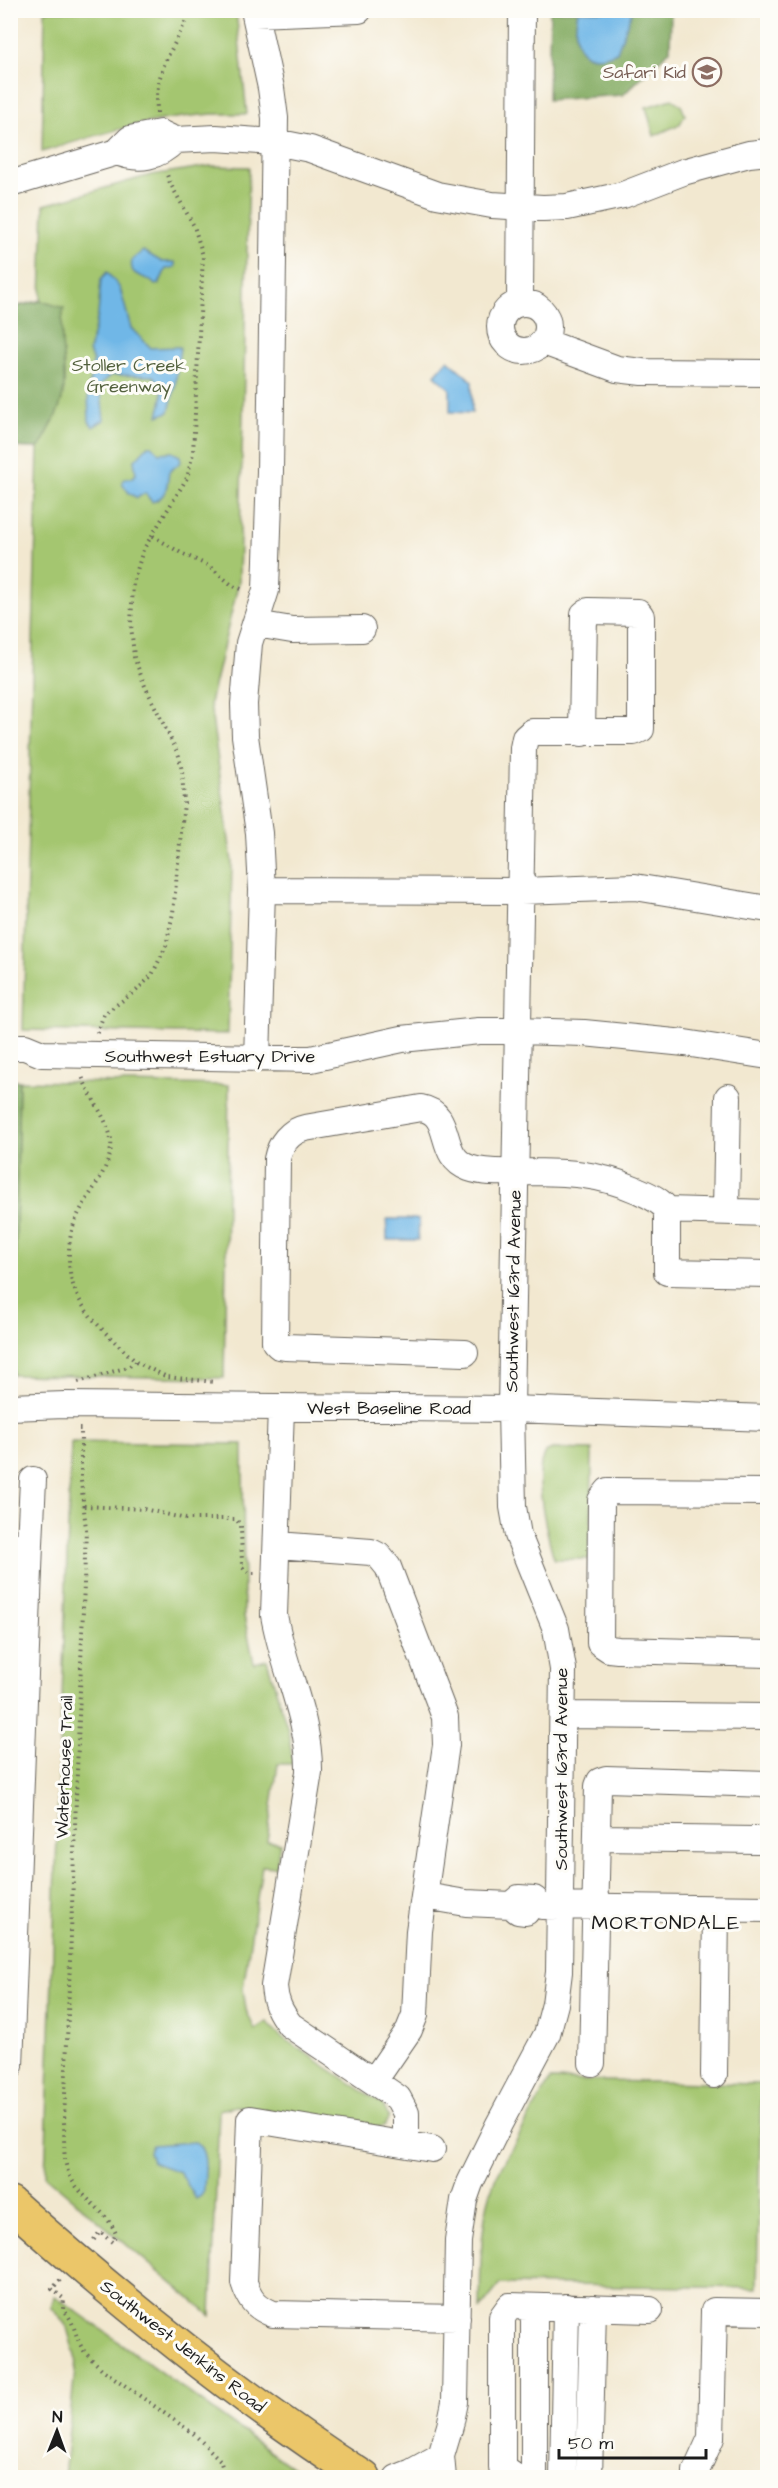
<svg xmlns="http://www.w3.org/2000/svg" width="778" height="2488" font-family="'Architects Daughter',sans-serif">
  <rect width="100%" height="100%" fill="#fdfcf7"/>
  <filter id="ink" filterUnits="userSpaceOnUse"><feTurbulence type="fractalNoise" baseFrequency=".0167" numOctaves="2"/><feDisplacementMap in="SourceGraphic" scale="12" xChannelSelector="R" yChannelSelector="G"/><feConvolveMatrix kernelMatrix="1 2 1 2 8 2 1 2 1" color-interpolation-filters="sRGB"/></filter>
  <filter id="wash" filterUnits="userSpaceOnUse"><feTurbulence type="fractalNoise" baseFrequency=".008" numOctaves="4" result="noise"/><feDisplacementMap in="SourceGraphic" scale="24" xChannelSelector="R" yChannelSelector="G"/><feGaussianBlur stdDeviation="1.35" result="paint"/><feColorMatrix in="noise" values="0 0 0 0 0 0 0 0 0 0 0 0 0 0 0 0 0 1.4 0 .05"/><feComposite in="paint" operator="in"/></filter>
  <g filter="url(#wash)">
    <rect width="100%" height="100%" fill="#f2e8d0"/>
    <path fill="#a4c66f" stroke="#607146" stroke-width="1.5" d="M45,11H236L247,114C173,111 112,130 42,152Z
      M672,99L681,105L685,115L680,124L654,136L646,107Z
      M210,166L249,167L239,581L210,703L232,862L228,1034L23,1030L38,448L11,447L10,308L41,300L44,205L151,175Z
      M19,1081L229,1085L224,1378L13,1375Z
      M71,1442L243,1444L244,1616L254,1663L267,1660L288,1730L293,1764H278L267,1841L280,1843L276,1867L262,1866L243,1988L246,2010L255,2030L267,2022L280,2036L382,2104L389,2117L384,2126L377,2127L236,2106L219,2110L211,2316L45,2176Z
      M552,1449L592,1450L591,1559H554C547,1534 532,1474 545,1452Z
      M550,2080L761,2084L757,2288L500,2284L480,2309C481,2264 479,2220 496,2177Z
      M55,2296L306,2477H64L76,2360L66,2324L51,2307Z"/>
    <path fill="#83ab62" stroke="#50643f" stroke-width="1.5" d="M550,11H671L670,50L623,95L548,100Z
      M41,301L64,308C58,335 66,361 64,388C62,408 50,428 41,445L38,448L11,447V308Z
      M11,1079L19,1081L13,1375H11Z"/>
    <path fill="#70b7e7" stroke="#466a82" stroke-width="1.5" d="M578,11H632L617,52C580,68 571,43 578,11Z
      M143,251L162,262H175V267L166,269L159,284L155,285C146,273 128,280 132,260Z
      M107,272L120,288L131,328L151,348L180,347L175,387L169,412L158,416C162,399 167,389 153,376L111,375L100,385L104,420L93,427L89,421L88,393L93,362L89,351L98,315L101,279Z
      M448,360L472,381V413L450,412V389L435,375Z
      M148,446H152L159,453L172,452L180,456L181,462L169,472C167,485 168,497 152,502L145,493L137,498L129,493L122,483L125,478H132L136,474L134,461Z
      M387,1219H419L418,1240H387Z
      M195,2142C210,2151 204,2176 204,2191L201,2196L196,2199L180,2172L152,2162L149,2152L152,2145Z"/>
  </g>
  <g filter="url(#ink)">
    <g fill="none" stroke-linecap="round" stroke-linejoin="round">
      <g stroke="#67635b" stroke-width="28">
        <path id="minor" d="M254,10L271,88L275,118L270,471L266,590L249,643L244,704L245,736L259,833L262,890L257,1059
          M255,14L359,10
          M117,152C139,161 159,157 175,140
          M10,184L117,152L130,139L160,133L175,140L216,138L275,142L310,149L437,195L492,205L543,208L567,207L623,195L683,172L749,154L768,152
          M520,302L522,10
          M500 327a24 24 0 1 1 48 0a24 24 0 1 1-48 0Z
          M544,342L617,369L642,372L768,373
          M256,624L292,630L362,629
          M262,890L521,891L635,887L768,909
          M10,1047H25L42,1054L311,1059L402,1039L479,1031H518L584,1033L685,1043L768,1056
          M667,1210V1272L768,1274
          M726,1211L728,1097
          M465,1353L285,1347L279,1346L275,1342L277,1159C280,1144 290,1131 305,1128L421,1108C455,1114 436,1156 469,1168C486,1174 507,1172 524,1172C566,1172 598,1173 637,1190C648,1195 661,1200 667,1210L768,1213
          M10,1407L65,1405L511,1409L768,1418
          M281,1408L274,1615C283,1668 310,1718 309,1772L274,1986C275,2002 280,2012 290,2025L398,2098L406,2113V2144
          M768,1492L608,1491L601,1500L600,1643L609,1649L618,1650L768,1654
          M30,1544L33,1480
          M277,1545L371,1552L379,1556L388,1567L445,1717L446,1745L419,1931L415,2015L409,2030L374,2081
          M10,1546L30,1544L10,2066
          M563,1715L768,1717
          M597,1838L758,1840
          M425,1896L466,1903L511,1905L518,1911L526,1912
          M511,1905L519,1898L534,1899L542,1906L768,1909
          M592,2063L598,1786L600,1781L606,1779L768,1784
          M714,2075L716,1909
          M432,2149L250,2119L244,2282C249,2299 256,2307 273,2314L457,2318
          M397,2478L412,2472L441,2456
          M443,2478L441,2456L450,2426L455,2402L458,2241L464,2200L470,2183L499,2124L547,2034L555,2004L559,1972L563,1669L556,1629L518,1535L513,1507L511,1409L523,748L525,738L532,732H634L641,729V616L638,612L588,611L584,614L582,733
          M522,2478L514,2476L502,2468V2317L510,2306L650,2310
          M534,2478V2307
          M563,2478L566,2307
          M589,2478L593,2308
          M696,2478V2471L711,2438L714,2311L768,2312"/>
      </g>
      <g stroke="#67635b" stroke-width="36">
        <path id="major" d="M10,2203C122,2303 238,2397 364,2478"/>
      </g>
      <path stroke="#67635b" stroke-width="4" stroke-dasharray="1.5 4.5" stroke-linecap="butt" d="M157,113C154,65 175,51 190,10
        M153,536L181,553L209,566L233,586L244,590
        M97,1033L104,1014L137,990L152,975L166,946L173,913L184,803L182,771L179,756L145,686L134,657L131,624L133,584L143,550L187,478L193,453L203,256L194,226L170,183L166,172
        M136,1362L167,1377L215,1382
        M78,1382L128,1367L136,1362C102,1328 67,1305 69,1253C69,1237 73,1223 81,1209C91,1191 109,1169 111,1147C114,1127 89,1097 82,1076
        M79,1429H81V1481L86,1529L64,2122C65,2139 62,2158 69,2174C79,2198 107,2210 116,2234L112,2242L100,2232L92,2242
        M84,1506L144,1509L186,1519H236L241,1526L242,1567L249,1573H255
        M60,2280L52,2289L64,2299L63,2309C75,2323 73,2329 80,2344C85,2355 95,2362 103,2370L194,2434L220,2460L226,2478"/>
      <use href="#minor" stroke="#fff" stroke-width="26"/>
      <use href="#major" stroke="#ebc669" stroke-width="33"/>
    </g>
  </g>
  <defs>
    <g id="school-ring" transform="scale(1.5)"><circle r="9.5" fill="#fdfcf7" stroke="#8d6e63" stroke-width="1.5"/><path d="M0-5L7-2L0 1L-7-2ZM-4 1L0 2.5L4 1V4Q0 6-4 4Z" fill="#8d6e63"/></g>
  </defs>
  <g fill-rule="evenodd">
    <use href="#school-ring" x="707" y="72"/>
  </g>
  <g text-anchor="middle" stroke-width="6" stroke-linejoin="round" paint-order="stroke">
    <g font-size="18" fill="#785e54" stroke="#fdfcf7" text-anchor="end">
      <text x="686" y="78">Safari Kid</text>
    </g>
    <g font-size="18" fill="#52603d" stroke="#fdfcf7">
      <text x="129" y="371">Stoller Creek<tspan x="129" dy="21">Greenway</tspan></text>
    </g>
    <g font-size="18" fill="#1c1c1c" stroke="#fdfcf7">
      <text x="210" y="1062">Southwest Estuary Drive</text>
      <text transform="translate(513 1291) rotate(-89)" y="6">Southwest 163rd Avenue</text>
      <text x="389" y="1414">West Baseline Road</text>
      <text transform="translate(64 1767) rotate(-88)" y="6">Waterhouse Trail</text>
      <text transform="translate(561 1769) rotate(-90)" y="6">Southwest 163rd Avenue</text>
      <text transform="translate(183 2346) rotate(38)" y="6">Southwest Jenkins Road</text>
    </g>
    <g font-size="20" letter-spacing="1.5" fill="#1c1c1c" stroke="#fdfcf7">
      <text x="666" y="1929">MORTONDALE</text>
    </g>
  </g>
  <rect width="778" height="2488" fill="none" stroke="#fdfcf7" stroke-width="36"/>
  <g transform="translate(57 2431) rotate(1)" stroke="#fdfcf7" stroke-width="4.5" paint-order="stroke">
  <path d="M0-4.5L10 22L0 15L-10 22Z" fill="#1c1c1c"/>
  <text y="-9" font-size="16" font-weight="bold" text-anchor="middle" fill="#1c1c1c">N</text>
  </g>
  <path d="M559 2449v9h147v-9" fill="none" stroke="#1c1c1c" stroke-width="3"/>
  <text x="568" y="2449" font-size="18" fill="#1c1c1c" stroke="#fdfcf7" stroke-width="4.5" paint-order="stroke">50 m</text>
</svg>
